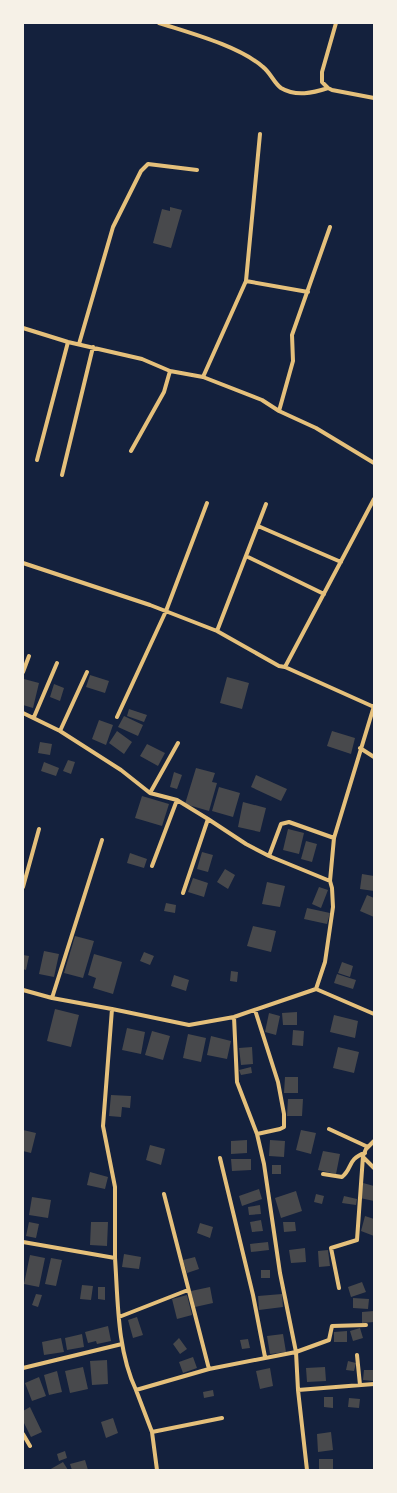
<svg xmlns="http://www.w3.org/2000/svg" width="397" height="1493" font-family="'Nunito Sans',sans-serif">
  <rect width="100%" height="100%" fill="#14213d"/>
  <path fill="#48494c" d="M170,207L182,210L171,248L153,243L162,209L170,211Z
    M90,675L109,681L105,693L86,687Z
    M227,677L249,683L242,709L220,703Z
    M24,679L39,683L33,708L23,705Z
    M54,684L64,688L60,701L50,697Z
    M129,709L147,715L144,722L127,716Z
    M124,716L143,725L138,736L118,727Z
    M99,720L113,725L106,745L92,739Z
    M117,731L132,742L124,754L109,743Z
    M332,731L355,738L351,754L327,746Z
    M40,742L52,744L50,755L38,753Z
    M147,744L165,753L158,766L140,756Z
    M68,760L75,762L71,774L63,771Z
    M44,762L59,768L56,776L41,771Z
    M196,768L215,773L212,782L217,783L209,811L185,804Z
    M174,772L182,775L177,789L170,787Z
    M256,775L287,789L281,801L251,787Z
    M219,787L240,793L233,817L212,811Z
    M142,796L169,804L162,826L135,818Z
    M243,802L266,808L260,832L238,827Z
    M288,829L304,833L299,854L283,850Z
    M306,841L317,844L312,862L301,859Z
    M202,852L213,855L208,872L197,869Z
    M130,853L147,859L144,868L127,863Z
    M225,869L235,875L228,889L217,882Z
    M362,874L374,876V891L360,889Z
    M193,878L208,883L204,897L188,892Z
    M267,882L285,886L280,907L262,904Z
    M319,887L328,890L321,908L312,904Z
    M367,895L374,898V917L360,911Z
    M166,903L176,905L175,913L164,911Z
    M307,908L330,913L327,924L304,919Z
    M253,926L276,931L271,952L247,946Z
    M75,936L94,941L83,978L64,973Z
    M44,951L59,954L54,977L39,974Z
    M144,952L154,956L150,965L140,961Z
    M94,954L122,962L113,994L93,988L96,978L88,975Z
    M23,955L29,956L26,970L23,969Z
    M342,962L353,966L350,977L338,973Z
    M231,971L238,972L237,982L230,981Z
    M337,974L356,980L353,989L334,983Z
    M174,975L189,980L186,991L171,986Z
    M55,1009L79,1015L71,1047L47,1041Z
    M297,1012V1025H283L282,1013Z
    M269,1013L280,1016L276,1035L265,1032Z
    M334,1015L358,1021L355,1038L330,1032Z
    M127,1028L145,1032L141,1054L122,1050Z
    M293,1030L304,1031L303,1046L292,1045Z
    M152,1031L170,1036L163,1060L145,1055Z
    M188,1034L206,1038L201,1062L183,1058Z
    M211,1036L231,1041L227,1059L207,1055Z
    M252,1047L253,1064L241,1065L239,1048Z
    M338,1047L359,1052L354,1073L333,1068Z
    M251,1067L252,1073L241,1075L239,1070Z
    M285,1077H298V1093H284Z
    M111,1095L131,1096L130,1108L122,1107L121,1117L109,1116Z
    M288,1099H303L302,1116H287Z
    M23,1130L36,1133L31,1153L23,1151Z
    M301,1130L316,1133L311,1154L296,1150Z
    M247,1140V1153L231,1154V1141Z
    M270,1140L285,1141L284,1157L269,1156Z
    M150,1145L165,1149L161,1165L146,1160Z
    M323,1151L340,1154L336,1174L318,1170Z
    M231,1159H251V1170L232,1171Z
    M272,1165H281V1174H272Z
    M90,1172L108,1177L105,1189L87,1185Z
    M363,1183L374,1186V1201L360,1198Z
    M259,1189L262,1199L242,1206L239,1196Z
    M296,1191L302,1211L281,1218L275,1198Z
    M316,1194L324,1196L322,1204L314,1202Z
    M344,1196L357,1199L356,1205L342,1203Z
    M32,1197L51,1200L48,1218L29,1215Z
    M260,1205L261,1214L249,1215L248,1207Z
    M365,1216L374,1219V1236L361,1231Z
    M261,1220L263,1231L252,1232L250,1222Z
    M29,1222L39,1224L36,1238L26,1236Z
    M91,1222H108L107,1246L90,1245Z
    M283,1222H295L296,1231L284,1232Z
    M200,1223L213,1227L210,1238L197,1233Z
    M268,1242L269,1250L251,1252L250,1244Z
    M305,1248L306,1262L291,1263L289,1250Z
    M328,1250L330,1266L319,1267L318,1251Z
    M124,1254L141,1257L139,1269L122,1267Z
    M30,1255L45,1258L39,1287L24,1284Z
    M195,1257L199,1269L187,1273L183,1260Z
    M51,1258L62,1260L56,1286L45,1284Z
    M261,1270H270V1278H261Z
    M362,1282L366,1292L351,1297L348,1287Z
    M82,1285L93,1286L91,1300L80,1299Z
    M98,1287H105V1300L98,1299Z
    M210,1287L213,1303L195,1307L191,1291Z
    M36,1294L42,1295L38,1307L32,1305Z
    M282,1294L283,1307L259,1310L258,1296Z
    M187,1295L192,1315L177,1319L172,1299Z
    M353,1298L369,1299L368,1309L353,1308Z
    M374,1311V1322L362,1323V1312Z
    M137,1317L143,1335L133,1338L128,1320Z
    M108,1326L111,1341L97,1344L96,1341L88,1343L85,1332Z
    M360,1328L363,1338L353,1341L350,1331Z
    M347,1331V1342H334V1332Z
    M82,1334L84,1347L67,1350L65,1338Z
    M283,1334L286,1352L270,1354L267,1336Z
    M61,1338L64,1352L44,1355L42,1342Z
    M179,1338L187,1349L180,1354L173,1344Z
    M248,1339L250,1348L242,1349L240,1340Z
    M193,1357L197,1368L183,1373L179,1362Z
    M107,1360L108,1384L92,1385L90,1361Z
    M348,1361L356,1363L354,1371L346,1370Z
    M83,1367L88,1389L70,1393L65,1371Z
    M325,1367L326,1381L307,1382L306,1368Z
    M270,1368L273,1386L260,1389L256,1371Z
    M364,1370H374V1381L363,1380Z
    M57,1371L62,1392L49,1395L44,1375Z
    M39,1377L46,1396L32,1401L25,1383Z
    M213,1390L214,1396L204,1398L203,1392Z
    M324,1397H333V1408L324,1407Z
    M349,1398L360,1399L359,1408L348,1407Z
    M30,1407L42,1432L31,1437L23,1421V1411Z
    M113,1418L118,1433L106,1438L101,1422Z
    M331,1432L333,1450L318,1452L317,1434Z
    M65,1451L67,1458L59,1461L57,1454Z
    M319,1459H333V1470H319Z
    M85,1460L88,1470H72L70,1464Z
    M63,1462L68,1470H49Z"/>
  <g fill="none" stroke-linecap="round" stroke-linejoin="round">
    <path stroke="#e5c07b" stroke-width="4" d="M159,23C190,33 239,46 263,67C270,72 274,83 281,88C296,97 313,93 328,88
      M336,23L322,72V82L328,88L332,90L374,98
      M246,281L308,292
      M23,328L68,342L142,359L170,371L203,377L262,400L279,411L316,428L374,463
      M79,344L113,227L141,171L148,164L197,170
      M203,377L246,281L260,134
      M279,411L293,361L292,335L330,227
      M131,451L164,392L170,371
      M37,460L68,342
      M62,475L93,347
      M258,526L341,562
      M246,556L324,594
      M23,563L150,605L217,631L279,666L285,667L374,707
      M217,631L266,504
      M285,667L374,499
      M23,672L29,656
      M23,713L60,731L121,770L150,793L177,800L208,819L246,844L269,856L330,881
      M34,717L57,663
      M117,717L166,611L207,503
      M60,731L87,672
      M360,748L374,757
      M150,793L178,743
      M269,856L281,824L289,822L334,838
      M152,866L177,800
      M23,887L39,829
      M183,893L208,819
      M316,989L325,962L333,907L332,888L330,881L334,838L374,706
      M23,990L52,998L112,1009L189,1025L234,1017L316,989L374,1014
      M52,998L102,840
      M112,1009L103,1126L115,1187V1258
      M255,1010L278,1082L284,1114V1127L280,1129L257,1134
      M234,1017L237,1082L257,1134L264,1164L280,1273L296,1352L298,1390L307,1470
      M329,1129L368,1147
      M363,1157L374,1168
      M220,1158L253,1295L265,1357
      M323,1174L342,1177C353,1168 347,1159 365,1153
      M164,1194L209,1369
      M23,1242L115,1258C118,1301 117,1350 136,1390L209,1369L296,1352L329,1340L332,1326L366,1325
      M339,1288L331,1248L357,1240L363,1156L366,1149L374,1141
      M119,1317L188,1290
      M357,1355L360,1385
      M23,1368L122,1344
      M136,1390L152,1432L157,1470
      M298,1390L374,1384
      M152,1432L222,1418
      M23,1434L30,1446"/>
  </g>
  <rect width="397" height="1493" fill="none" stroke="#f6f1e7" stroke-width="48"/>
</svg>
